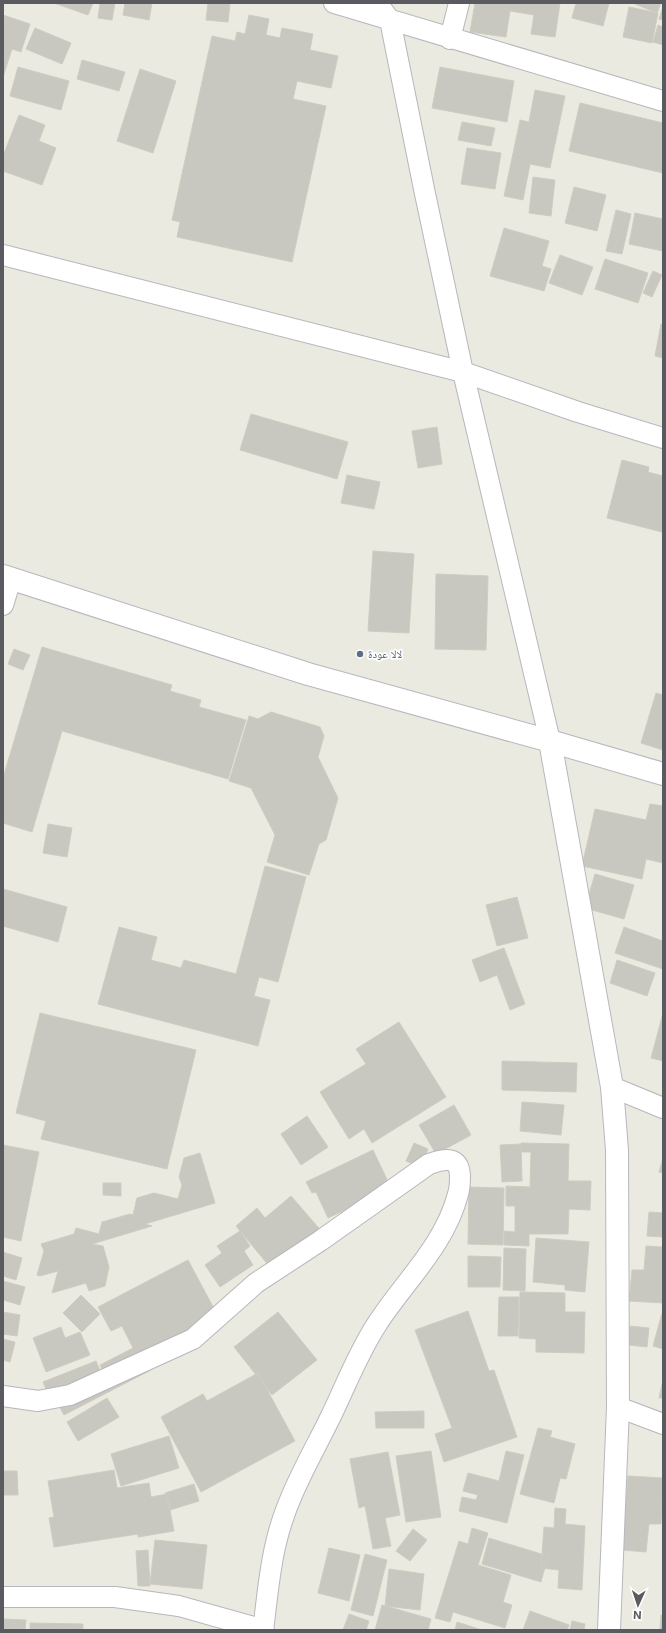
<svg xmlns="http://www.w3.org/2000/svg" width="666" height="1633" font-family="Inter,'Noto Naskh Arabic',sans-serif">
  <rect width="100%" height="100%" fill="#ebeae0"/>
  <path fill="#c8c7c0" stroke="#cfcdbf" d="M54,3H93L88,15Z
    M100,3H115L112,20L98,18Z
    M125,3H152L149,20L123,15Z
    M208,3H230L228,22L206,20Z
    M475,3H560L555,37L531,34L534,15L510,11L506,37L470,32Z
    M576,3H609L603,26L572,18Z
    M635,3H661L657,13L635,4Z
    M629,7L658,13L652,43L623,37Z
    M663,7V20L659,19Z
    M3,15L30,24L21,52L12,49L3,77Z
    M249,15L269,19L266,35L280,38L282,28L313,34L310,50L338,56L331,88L297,81L293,99L326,106L292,262L177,237L180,222L172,220L212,36L235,41L237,32L245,34Z
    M658,25L663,27V45L653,42Z
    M35,28L71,43L62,64L26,49Z
    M82,60L125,72L119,91L77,79Z
    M18,67L69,81L61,110L10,96Z
    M440,67L514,81L507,122L432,108Z
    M140,69L176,81L153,153L117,141Z
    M535,90L565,96L550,168L530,164L523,200L504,196L520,120L529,122Z
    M580,103L663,123V173L569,151Z
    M19,115L45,125L39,141L56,148L42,185L3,171V156Z
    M462,122L495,128L491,146L458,140Z
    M467,148L501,153L495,189L461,184Z
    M533,177L555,180L551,216L529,213Z
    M574,187L606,195L597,231L565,223Z
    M616,210L631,214L622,254L606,251Z
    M635,213L663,219V251L629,244Z
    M504,228L549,241L542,266L551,269L544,291L490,276Z
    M560,255L593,267L582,295L549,283Z
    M605,259L648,273L638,303L595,289Z
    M653,271L662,275L652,297L643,293Z
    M661,324L663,325V358L655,356Z
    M251,414L348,442L337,479L240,450Z
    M437,427L442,464L418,468L412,431Z
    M622,460L649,467L648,472L663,476L662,532L607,518Z
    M347,475L380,482L374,509L341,503Z
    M373,551L414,554L409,633L368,631Z
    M436,574L488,576L486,650L435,649Z
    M42,647L172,685L170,691L201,700L199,707L246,720L228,779L62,731L32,832L3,823V778Z
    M14,649L30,655L23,670L8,664Z
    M656,693L663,695V750L641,743Z
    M271,712L320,727L324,736L318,757L338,798L326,840L319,844L309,875L267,862L275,835L251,788L229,781L249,716L258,719Z
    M650,804L663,806V863L646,859L642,879L582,866L595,809L646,820Z
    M48,824L72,828L67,857L43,853Z
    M265,866L306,877L278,982L259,977L254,996L270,1000L258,1046L98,1004L119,927L157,937L151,960L181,968L184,960L236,974Z
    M595,874L634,885L624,919L585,908Z
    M3,889L67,907L58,942L3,926Z
    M517,897L528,938L497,946L486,905Z
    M624,927L663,941V969L615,953Z
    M504,948L525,1004L510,1010L497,975L480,982L472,960Z
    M617,960L655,973L647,996L610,983Z
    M40,1013L196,1050L167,1169L41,1139L46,1121L16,1113Z
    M663,1013V1061L651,1058Z
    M399,1022L446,1097L372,1143L364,1129L349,1139L320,1092L366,1064L356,1049Z
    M502,1061L577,1063L576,1092L502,1090Z
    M522,1102L564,1105L561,1135L520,1131Z
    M454,1105L471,1135L436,1154L419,1125Z
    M307,1116L328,1147L301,1165L281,1134Z
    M414,1143L428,1149L420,1167L406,1161Z
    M521,1143L569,1144L568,1181H591L590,1210L569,1209L568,1234H529V1246L504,1245V1231L515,1232V1206H506V1186L530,1187L531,1152H521Z
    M521,1144L522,1181L502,1182L500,1145Z
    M3,1145L39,1152L21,1241L3,1237Z
    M373,1150L391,1188L328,1218L316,1192L312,1193L306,1182Z
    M200,1153L215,1203L145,1224L152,1226L92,1244L103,1246L109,1267L105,1286L89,1291L86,1283L52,1293L58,1271L40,1276L37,1275L44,1251L41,1244L74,1234L76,1228L99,1234L102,1222L130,1214L133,1215L137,1198L154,1193L178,1199L182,1185L179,1177L184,1158Z
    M663,1158V1173L659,1172Z
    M103,1183H121V1196L103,1195Z
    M469,1187L504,1188L503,1245L468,1244Z
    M291,1196L323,1233L275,1273L236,1226L257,1208L265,1218Z
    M649,1212L663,1213V1237L647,1236Z
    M240,1231L250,1246L244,1251L253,1265L220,1287L205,1265L222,1253L217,1246Z
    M536,1238L589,1242L585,1292L565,1290V1285L533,1282Z
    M646,1246L663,1247V1303L629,1301L632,1270H644Z
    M504,1248L526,1249L525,1291L503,1290Z
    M3,1252L22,1258L16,1280L3,1276Z
    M468,1256L501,1257L500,1287H468Z
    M188,1260L218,1316L141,1356L149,1371L64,1415L58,1404L107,1379L100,1365L133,1348L122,1326L111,1331L98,1307Z
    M3,1281L25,1287L20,1305L3,1300Z
    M520,1292L565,1293V1312H585L584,1353L536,1352V1339L519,1338Z
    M81,1295L100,1314L82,1332L63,1313Z
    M499,1297H519L518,1336H498Z
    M468,1311L489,1371L494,1370L517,1437L444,1462L435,1434L452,1428L415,1330Z
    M3,1312L20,1315L17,1336L3,1334Z
    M278,1312L317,1360L272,1395L234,1347Z
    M662,1313L663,1314V1349L653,1346Z
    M630,1326L649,1328L647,1347L629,1345Z
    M61,1327L65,1338L80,1332L90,1355L46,1372L33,1338Z
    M3,1339L15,1342L10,1362L3,1360Z
    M96,1361L102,1375L49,1396L43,1382Z
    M258,1373L295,1441L201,1492L161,1417L203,1394L207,1401Z
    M663,1380V1398H659Z
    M107,1398L119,1417L78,1441L67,1422Z
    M424,1411V1428H376L375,1412Z
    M538,1428L552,1431L550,1437L575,1444L566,1479L560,1478L554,1503L520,1494Z
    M169,1436L179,1468L121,1486L111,1454Z
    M431,1451L441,1517L406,1522L396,1456Z
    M506,1451L524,1455L507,1523L459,1511L462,1497L476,1500L478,1495L463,1491L468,1473L499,1481Z
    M388,1452L400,1515L385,1518L391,1546L373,1549L365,1506L359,1508L350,1459Z
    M114,1470L117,1488L149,1483L151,1497L167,1494L174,1531L138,1537V1534L54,1547L49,1518L54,1517L48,1481Z
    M3,1471H17L18,1495H3Z
    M628,1476L663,1478L661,1524H649L646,1552L622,1550Z
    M194,1484L199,1501L170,1510L165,1493Z
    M555,1508L566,1509L565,1524L585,1526L582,1590L558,1588L559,1570L541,1568L544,1527L554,1528Z
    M472,1528L488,1533L478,1565L511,1575L503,1602L512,1605L505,1628L453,1612L450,1622L435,1618L459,1541L468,1544Z
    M413,1529L427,1540L410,1561L396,1551Z
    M489,1538L548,1556L541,1582L482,1564Z
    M155,1540L207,1545L202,1589L150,1584Z
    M329,1548L360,1555L349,1601L318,1593Z
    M148,1550L150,1586H138L136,1551Z
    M365,1554L387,1560L373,1616L351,1610Z
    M389,1569L424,1574L420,1610L385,1606Z
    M382,1605L431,1619L428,1630H375Z
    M530,1611L569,1625L567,1630H523Z
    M349,1614L369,1621L366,1630H343Z
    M661,1615H663V1630H660Z
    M3,1619L26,1620L25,1630H3Z
    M572,1621L585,1624L584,1630H570Z
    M457,1622L482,1630H455Z
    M30,1623L83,1624V1630H30Z"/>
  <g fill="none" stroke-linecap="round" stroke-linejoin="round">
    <g stroke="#b6b7bc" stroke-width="22">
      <path id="minor" d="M334,3L663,101
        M377,3L390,20L424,189L463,372L550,741
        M450,39L459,3
        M3,255L463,372L578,412L663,438
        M3,605L11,579
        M612,1087L663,1108
        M3,1396L38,1401L70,1395L193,1339L256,1283L320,1241L429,1164C444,1159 459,1155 460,1176C460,1183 460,1188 458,1194C445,1245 404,1282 377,1324C358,1353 346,1385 331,1416C311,1457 286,1498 276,1543C269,1571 267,1601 263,1630
        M618,1407L663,1424
        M3,1597H115L179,1606L264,1630"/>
    </g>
    <g stroke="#b6b8be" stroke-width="24">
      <path id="secondary" d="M3,576L308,674L550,741L663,774
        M550,741L612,1087L617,1150L618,1407L609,1630"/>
    </g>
    <use href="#minor" stroke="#fff" stroke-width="20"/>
    <use href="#secondary" stroke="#fff" stroke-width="22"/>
  </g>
  <circle fill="#5c6f8a" stroke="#fff" stroke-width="1.5" cx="360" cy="654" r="4"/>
  <g text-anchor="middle" stroke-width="3.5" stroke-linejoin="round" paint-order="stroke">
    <g font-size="11" fill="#4e5e75" stroke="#fff" text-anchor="start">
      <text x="368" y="658">لالا عودة</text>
    </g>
  </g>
  <rect width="666" height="1633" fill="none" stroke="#595b60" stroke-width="8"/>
  <g transform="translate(638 1605) rotate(183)" stroke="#ffffff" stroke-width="3" paint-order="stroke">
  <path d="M0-3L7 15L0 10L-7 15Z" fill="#595b60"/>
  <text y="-6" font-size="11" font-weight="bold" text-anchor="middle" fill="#595b60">N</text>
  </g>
</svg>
